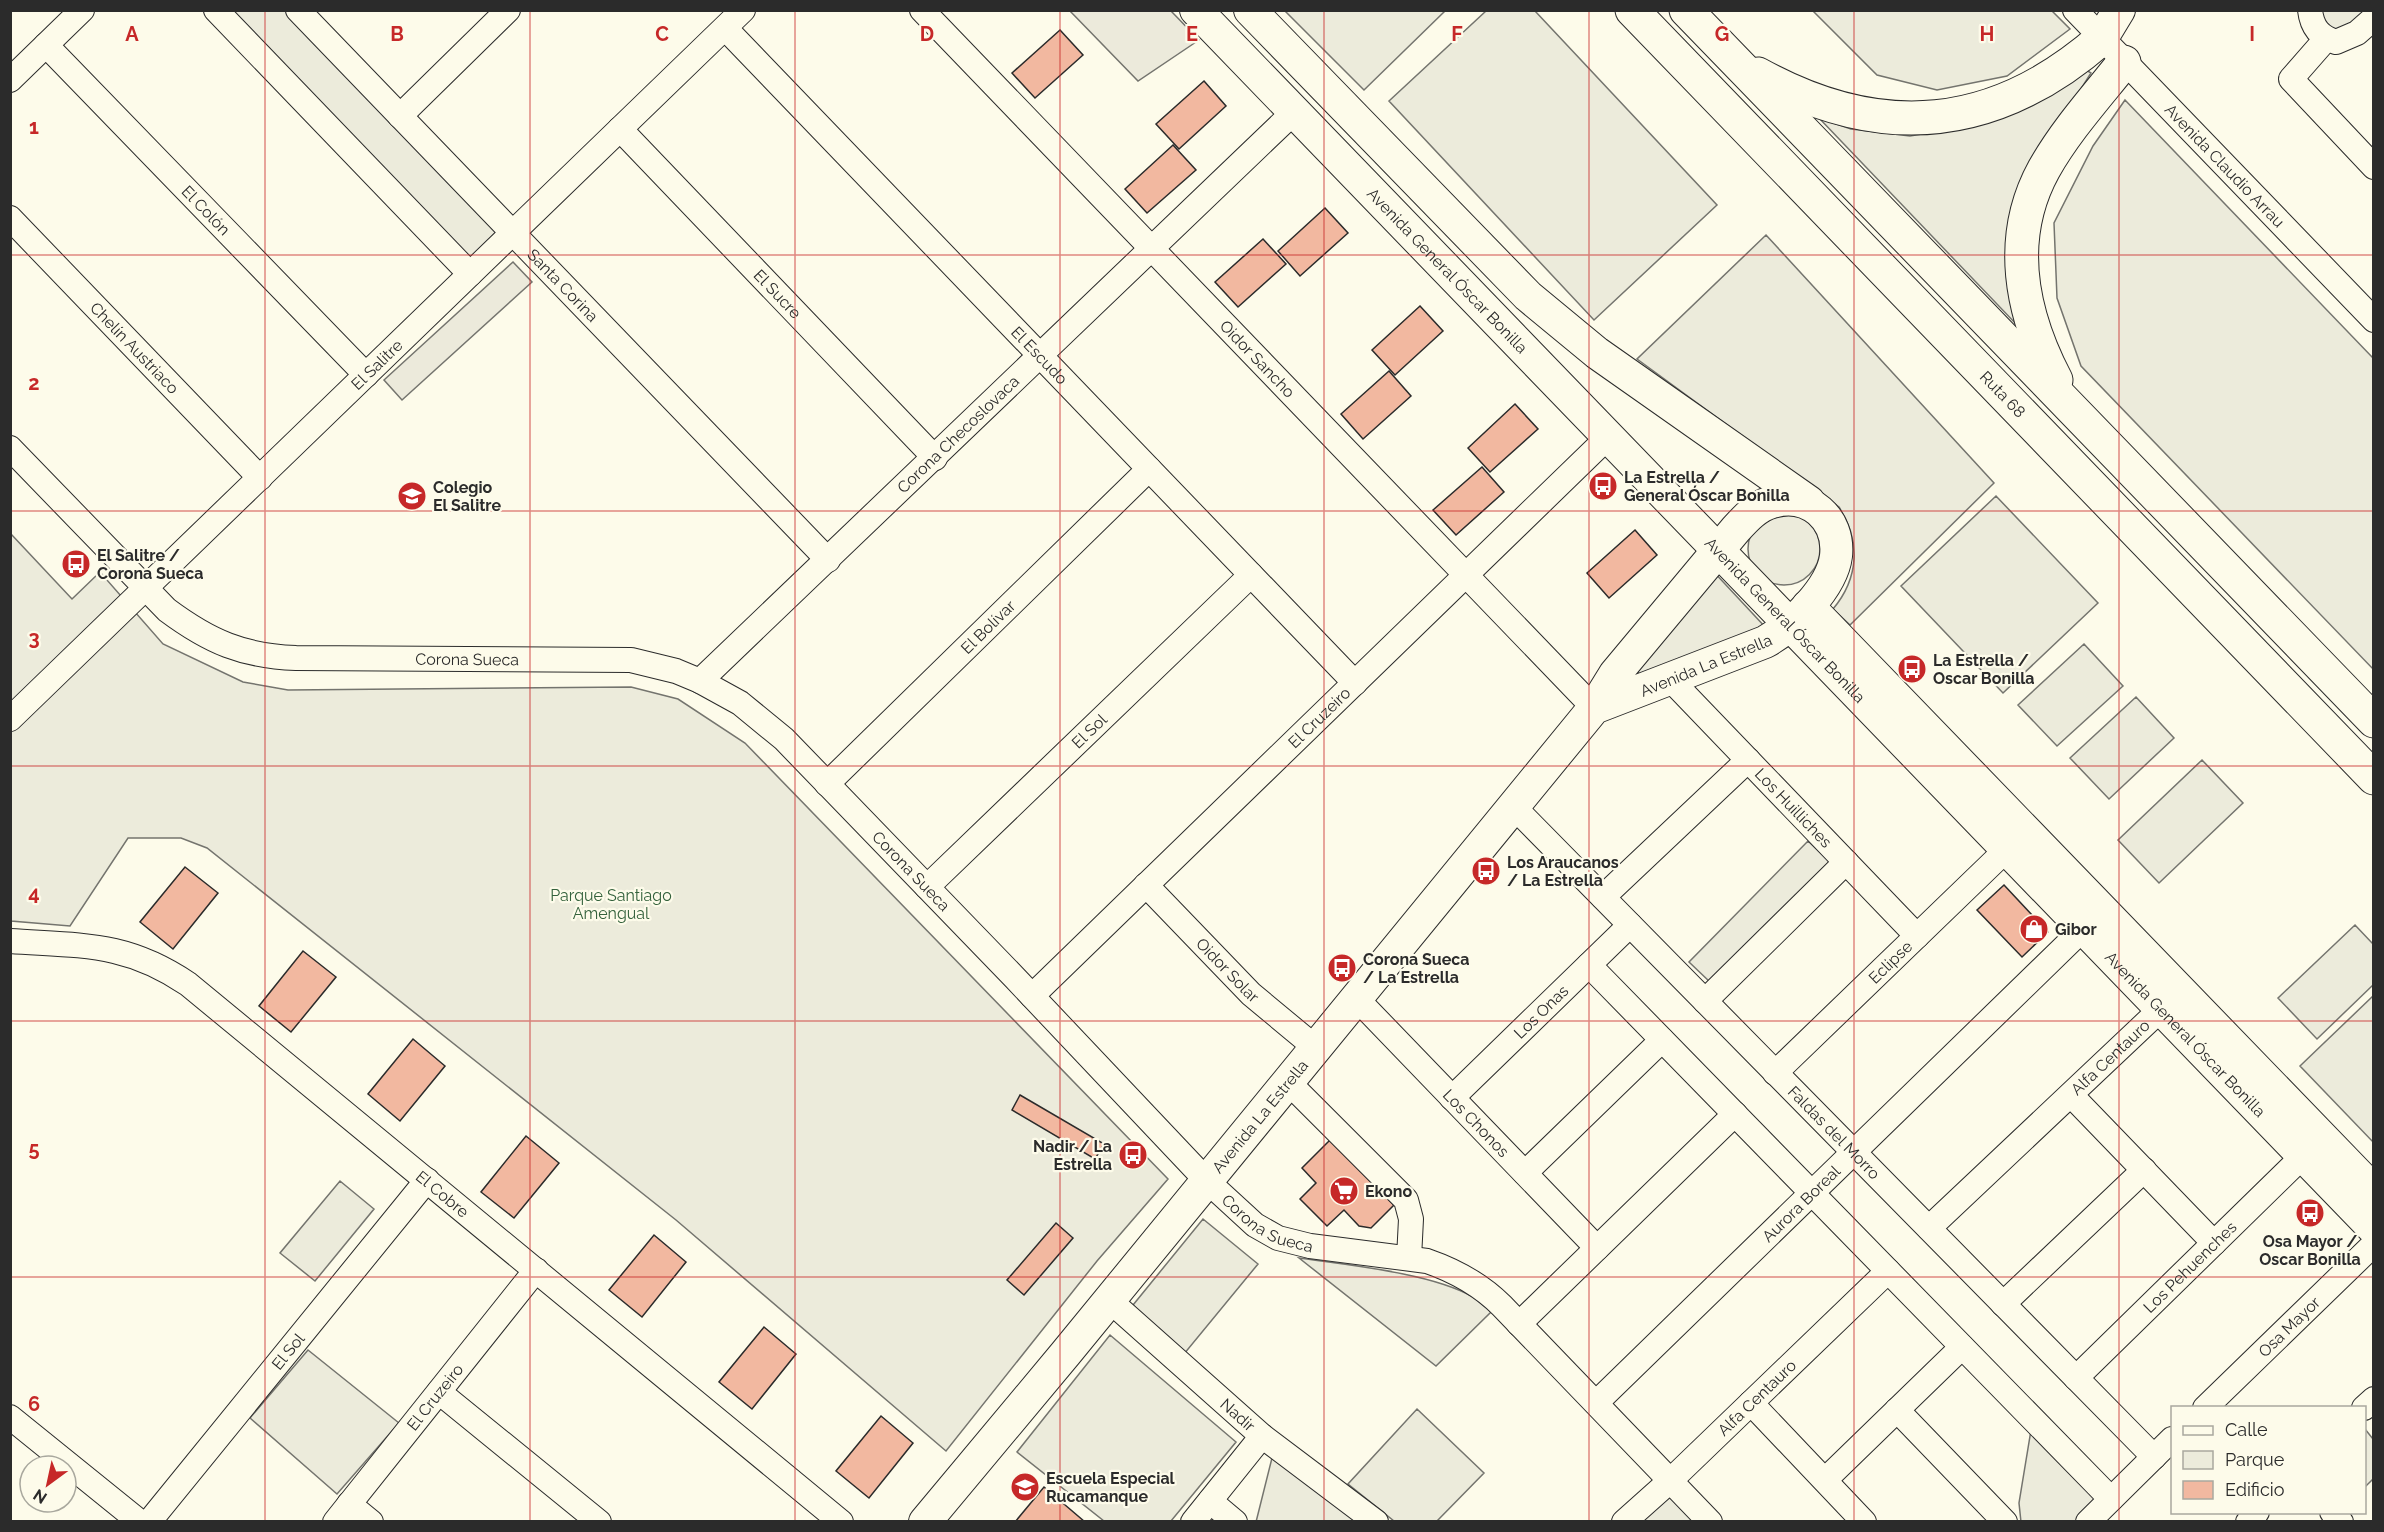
<svg xmlns="http://www.w3.org/2000/svg" width="2384" height="1532" font-family="Raleway,sans-serif">
  <rect width="100%" height="100%" fill="#fdfbea"/>
  <path fill="#ecebdb" stroke="#74746e" stroke-width="1.5" d="M230,11H286L501,235L472,263Z
    M1285,11H1445L1364,90Z
    M1486,11H1535L1717,205L1594,320L1389,101Z
    M1813,11H2052L2070,29L2007,76L1937,90L1877,75Z
    M2314,11H2374L2333,36Z
    M2080,66L2091,73L2048,141L2017,325L1819,118L1851,129L1910,136L1976,125Z
    M2125,100L2373,358V669L2081,366L2057,298L2054,223L2093,146Z
    M1766,235L1994,483L1850,625L1833,609C1859,578 1861,541 1839,507L1637,359Z
    M1996,496L2098,603L2003,693L1901,586Z
    M1748 549a36 36 0 1 1 72 0a36 36 0 1 1-72 0Z
    M11,534L72,599L100,572L163,644L243,682L288,690L631,687L678,699L745,743L1168,1179L1097,1261L946,1451L676,1220L207,848L181,838H128L70,926L11,921Z
    M1712,570L1767,629L1643,677L1634,669Z
    M2084,644L2123,686L2057,746L2018,705Z
    M2136,697L2174,738L2109,799L2070,758Z
    M2202,760L2243,803L2159,883L2118,840Z
    M1808,841L1830,862L1711,983L1689,962Z
    M2355,925L2373,944V985L2317,1039L2278,998Z
    M2373,996V1142L2300,1066Z
    M340,1181L374,1209L315,1281L280,1253Z
    M1203,1219L1258,1264L1184,1354L1129,1310Z
    M1299,1258C1347,1265 1432,1273 1473,1297C1480,1301 1485,1307 1491,1312L1436,1366Z
    M1110,1335L1236,1442L1171,1521H1104L1017,1452Z
    M308,1350L399,1423L337,1494L250,1418Z
    M1417,1409L1484,1473L1437,1521H1394L1348,1484Z
    M2032,1424L2106,1498L2081,1521L2021,1522L2019,1503Z
    M2365,1429L2373,1439L2374,1478L2365,1487Z
    M1272,1458L1360,1522H1256Z
    M1666,1492L1696,1522H1633Z"/>
  <path fill="#eceadb" stroke="#74746e" stroke-width="1.5" d="M1070,11H1171L1199,40L1138,81Z
    M513,262L532,282L402,400L384,380Z"/>
  <path fill="#f2b8a0" stroke="#2b2b2b" stroke-width="1.5" d="M1060,30L1083,55L1035,98L1012,73Z
    M1204,81L1226,106L1179,149L1156,124Z
    M1173,145L1196,170L1147,213L1125,189Z
    M1325,208L1348,233L1300,276L1278,251Z
    M1263,239L1286,264L1238,307L1215,282Z
    M1420,306L1443,331L1395,375L1372,350Z
    M1389,371L1411,396L1363,439L1341,414Z
    M1515,404L1538,429L1490,472L1468,448Z
    M1482,467L1504,492L1456,535L1433,510Z
    M1635,530L1657,555L1609,598L1587,573Z
    M185,867L218,893L173,949L140,922Z
    M2004,885L2048,932L2022,957L1977,910Z
    M303,951L336,977L291,1032L259,1006Z
    M413,1039L445,1066L400,1121L368,1094Z
    M1020,1095L1104,1144L1095,1159L1012,1110Z
    M526,1136L559,1163L514,1218L481,1192Z
    M1330,1140L1394,1205L1371,1228L1359,1226L1344,1210L1327,1226L1300,1199L1316,1183L1302,1168Z
    M1056,1223L1073,1238L1024,1295L1007,1280Z
    M654,1235L686,1262L642,1317L609,1290Z
    M764,1327L796,1354L752,1409L719,1382Z
    M881,1416L913,1443L869,1498L836,1471Z
    M1044,1487L1085,1522H1015Z"/>
  <g fill="none" stroke-linecap="round" stroke-linejoin="round">
    <g stroke="#2b2b2b" stroke-width="26">
      <g id="minor">
        <path d="M216,10L470,274"/>
        <path id="s1" d="M298,10L828,560"/>
        <path id="s2" d="M922,10L1594,708"/>
        <path id="s3" d="M2075,10L2374,320"/>
        <path d="M2310,10C2312,28 2320,37 2336,42L2357,33L2374,18"/>
        <path id="s4" d="M725,28L1355,683"/>
        <path d="M2326,39L2291,79L2374,167"/>
        <path id="s5" d="M46,45L366,375"/>
        <path d="M10,80L82,10"/>
        <path d="M400,116L508,10"/>
        <path id="s6" d="M620,129L935,458"/>
        <path id="s7" d="M10,218L260,478"/>
        <path id="s8" d="M10,448L167,610C210,642 243,656 296,658L631,660L676,671L700,681L740,703L784,739L1015,978L1206,1180L1255,1225L1278,1238L1310,1246L1427,1261C1456,1271 1480,1284 1502,1306L1710,1522"/>
        <path id="s9" d="M1671,680L1917,936"/>
        <path id="s10" d="M700,681L1294,112"/>
        <path id="s11" d="M10,719L743,10"/>
        <path id="s12" d="M827,784L1149,469"/>
        <path id="s13" d="M1513,806L2154,1457"/>
        <path id="s14" d="M1146,885L1251,994L1316,1048"/>
        <path id="s15" d="M927,887L1251,575"/>
        <path d="M1603,897L1748,760"/>
        <path id="s16" d="M10,941C82,946 126,942 188,984L841,1522"/>
        <path d="M1589,965L2111,1499"/>
        <path id="s17" d="M1032,996L1608,437"/>
        <path id="s18" d="M1357,999L1597,1248"/>
        <path d="M1705,1001L1846,862"/>
        <path id="s19" d="M1775,1073L2006,850"/>
        <path d="M1288,1082L1406,1200L1411,1219L1409,1258"/>
        <path d="M2071,1095L2214,1243"/>
        <path id="s20" d="M1452,1098L1630,925"/>
        <path d="M1525,1173L1662,1040"/>
        <path id="s21" d="M1929,1228L2161,1009"/>
        <path id="s22" d="M1108,1299L1262,1436L1376,1522"/>
        <path d="M2003,1304L2144,1170"/>
        <path d="M1519,1324L1735,1114"/>
        <path id="s23" d="M2076,1378L2303,1156"/>
        <path d="M439,1392L599,1522"/>
        <path id="s24" d="M1596,1403L2083,929"/>
        <path d="M1751,1403L1864,1522"/>
        <path id="s25" d="M2205,1408L2374,1244"/>
        <path d="M2364,1408L2374,1399"/>
        <path d="M1897,1410L2005,1522"/>
        <path d="M10,1417L140,1522"/>
        <path d="M1825,1480L1962,1347"/>
        <path d="M1210,1501L1235,1522"/>
        <path d="M349,1504L371,1522"/>
        <path d="M2332,1512L2341,1522"/>
        <path id="s26" d="M149,1522L427,1180"/>
        <path id="s27" d="M335,1522L536,1270"/>
        <path d="M1193,1522L1262,1436"/>
        <path id="s28" d="M1624,1522L1671,1480L1888,1271"/>
        <path d="M2088,1522L2172,1439"/>
        <path d="M2248,1522L2257,1512"/>
      </g>
    </g>
    <g stroke="#2b2b2b" stroke-width="34">
      <g id="major">
        <path id="s29" d="M1196,10L2374,1229"/>
        <path d="M1250,10L1528,296L1597,353L1809,502"/>
        <path d="M2102,38L2119,10"/>
        <path d="M1808,606L2374,1191"/>
        <path id="s30" d="M925,1522L1066,1353L1594,708L1615,674L1736,529C1746,518 1757,506 1772,502C1809,491 1840,519 1836,556C1832,588 1792,627 1765,642L1594,708"/>
      </g>
    </g>
    <g stroke="#2b2b2b" stroke-width="35">
      <g id="highway">
        <path id="s31" d="M1632,10L2374,778"/>
        <path d="M1686,10L2374,721"/>
        <path d="M1758,74C1881,142 1995,132 2102,38"/>
        <path d="M2056,380C2021,313 2006,238 2044,169C2066,130 2097,96 2124,62"/>
      </g>
    </g>
    <use href="#minor" stroke="#fdfbea" stroke-width="24"/>
    <use href="#major" stroke="#fdfbea" stroke-width="32"/>
    <use href="#highway" stroke="#fdfbea" stroke-width="33"/>
  </g>
  <path fill="none" stroke="#c62828" stroke-width="1.5" stroke-opacity="0.55" d="M265,10V1522M530,10V1522M795,10V1522M1060,10V1522M1324,10V1522M1589,10V1522M1854,10V1522M2119,10V1522M10,255H2374M10,511H2374M10,766H2374M10,1021H2374M10,1277H2374"/>
  <defs>
    <g id="bus-disc" transform="scale(1.5)"><circle r="9.5" fill="#c62828" stroke="#fdfbea"/><path d="M-5-6H5V4H4V6H2V4H-2V6H-4V4H-5ZM-3.5-4V0h7V-4ZM-3.5 1.2v1.5H-2V1.2ZM2 1.2v1.5H3.5V1.2Z" fill="#fff"/></g>
    <g id="school-disc" transform="scale(1.5)"><circle r="9.5" fill="#c62828" stroke="#fdfbea"/><path d="M0-5L7-2L0 1L-7-2ZM-4 1L0 2.5L4 1V4Q0 6-4 4Z" fill="#fff"/></g>
    <g id="shop-disc" transform="scale(1.5)"><circle r="9.5" fill="#c62828" stroke="#fdfbea"/><path d="M-5-2.5h2.3a2.7 3.5 0 0 1 5.4 0H5L5.5 6h-11ZM-1.5-2.5h3a1.5 2.3 0 0 0-3 0Z" fill="#fff"/></g>
    <g id="supermarket-disc" transform="scale(1.5)"><circle r="9.5" fill="#c62828" stroke="#fdfbea"/><path d="M-6-5.5h2.5l.6 2H6L4.5 2H-2.5L-4.4-4H-6ZM-1.5 3.2a1.3 1.3 0 1 0 .1 0ZM3 3.2a1.3 1.3 0 1 0 .1 0Z" fill="#fff"/></g>
  </defs>
  <g fill-rule="evenodd">
    <use href="#bus-disc" x="1603" y="486"/>
    <use href="#school-disc" x="412" y="496"/>
    <use href="#bus-disc" x="76" y="564"/>
    <use href="#bus-disc" x="1912" y="669"/>
    <use href="#bus-disc" x="1486" y="871"/>
    <use href="#shop-disc" x="2034" y="929"/>
    <use href="#bus-disc" x="1342" y="968"/>
    <use href="#bus-disc" x="1133" y="1155"/>
    <use href="#supermarket-disc" x="1344" y="1191"/>
    <use href="#bus-disc" x="2310" y="1213"/>
    <use href="#school-disc" x="1025" y="1487"/>
  </g>
  <g text-anchor="middle" stroke-width="4.5" stroke-linejoin="round" paint-order="stroke">
    <g font-size="16" fill="#2b2b2b" stroke="#fdfbea">
      <text dy="6" stroke="none"><textPath href="#s3" startOffset="216">Avenida Claudio Arrau</textPath></text>
      <text dy="6" stroke="none"><textPath href="#s5" startOffset="230">El Colón</textPath></text>
      <text dy="6" stroke="none"><textPath href="#s29" startOffset="362">Avenida General Óscar Bonilla</textPath></text>
      <text dy="6" stroke="none"><textPath href="#s1" startOffset="382">Santa Corina</textPath></text>
      <text dy="6" stroke="none"><textPath href="#s6" startOffset="228">El Sucre</textPath></text>
      <text dy="6" stroke="none"><textPath href="#s7" startOffset="180">Chelín Austriaco</textPath></text>
      <text dy="6" stroke="none"><textPath href="#s4" startOffset="454">El Escudo</textPath></text>
      <text dy="6" stroke="none"><textPath href="#s2" startOffset="484">Oidor Sancho</textPath></text>
      <text dy="6" stroke="none"><textPath href="#s11" startOffset="510">El Salitre</textPath></text>
      <text dy="6" stroke="none"><textPath href="#s31" startOffset="534">Ruta 68</textPath></text>
      <text dy="6" stroke="none"><textPath href="#s10" startOffset="357">Corona Checoslovaca</textPath></text>
      <text dy="6" stroke="none"><textPath href="#s29" startOffset="848">Avenida General Óscar Bonilla</textPath></text>
      <text dy="6" stroke="none"><textPath href="#s12" startOffset="225">El Bolívar</textPath></text>
      <text dy="6" stroke="none"><textPath href="#s8" startOffset="537">Corona Sueca</textPath></text>
      <text transform="translate(1706 665) rotate(-22)" y="6">Avenida La Estrella</text>
      <text dy="6" stroke="none"><textPath href="#s17" startOffset="400">El Cruzeiro</textPath></text>
      <text dy="6" stroke="none"><textPath href="#s15" startOffset="225">El Sol</textPath></text>
      <text dy="6" stroke="none"><textPath href="#s9" startOffset="177">Los Huilliches</textPath></text>
      <text dy="6" stroke="none"><textPath href="#s8" startOffset="1059">Corona Sueca</textPath></text>
      <text dy="6" stroke="none"><textPath href="#s19" startOffset="160">Eclipse</textPath></text>
      <text dy="6" stroke="none"><textPath href="#s14" startOffset="118">Oidor Solar</textPath></text>
      <text dy="6" stroke="none"><textPath href="#s20" startOffset="124">Los Onas</textPath></text>
      <text dy="6" stroke="none"><textPath href="#s29" startOffset="1424">Avenida General Óscar Bonilla</textPath></text>
      <text dy="6" stroke="none"><textPath href="#s21" startOffset="249">Alfa Centauro</textPath></text>
      <text dy="6" stroke="none"><textPath href="#s30" startOffset="526">Avenida La Estrella</textPath></text>
      <text dy="6" stroke="none"><textPath href="#s18" startOffset="172">Los Chonos</textPath></text>
      <text dy="6" stroke="none"><textPath href="#s13" startOffset="458">Faldas del Morro</textPath></text>
      <text dy="6" stroke="none"><textPath href="#s16" startOffset="516">El Cobre</textPath></text>
      <text dy="6" stroke="none"><textPath href="#s24" startOffset="286">Aurora Boreal</textPath></text>
      <text dy="6" stroke="none"><textPath href="#s8" startOffset="1563">Corona Sueca</textPath></text>
      <text dy="6" stroke="none"><textPath href="#s23" startOffset="159">Los Pehuenches</textPath></text>
      <text dy="6" stroke="none"><textPath href="#s25" startOffset="117">Osa Mayor</textPath></text>
      <text dy="6" stroke="none"><textPath href="#s26" startOffset="220">El Sol</textPath></text>
      <text dy="6" stroke="none"><textPath href="#s27" startOffset="160">El Cruzeiro</textPath></text>
      <text dy="6" stroke="none"><textPath href="#s28" startOffset="182">Alfa Centauro</textPath></text>
      <text dy="6" stroke="none"><textPath href="#s22" startOffset="174">Nadir</textPath></text>
    </g>
    <g font-size="16" font-weight="bold" fill="#2b2b2b" stroke="#fdfbea" text-anchor="start">
      <text x="1624" y="483">La Estrella /<tspan x="1624" dy="18">General Óscar Bonilla</tspan></text>
      <text x="433" y="493">Colegio<tspan x="433" dy="18">El Salitre</tspan></text>
      <text x="97" y="561">El Salitre /<tspan x="97" dy="18">Corona Sueca</tspan></text>
      <text x="1933" y="666">La Estrella /<tspan x="1933" dy="18">Oscar Bonilla</tspan></text>
      <text x="1507" y="868">Los Araucanos<tspan x="1507" dy="18">/ La Estrella</tspan></text>
      <text x="2055" y="935">Gibor</text>
      <text x="1363" y="965">Corona Sueca<tspan x="1363" dy="18">/ La Estrella</tspan></text>
      <text x="1112" y="1152" text-anchor="end">Nadir / La<tspan x="1112" dy="18">Estrella</tspan></text>
      <text x="1365" y="1197">Ekono</text>
      <text x="2310" y="1247" text-anchor="middle">Osa Mayor /<tspan x="2310" dy="18">Oscar Bonilla</tspan></text>
      <text x="1046" y="1484">Escuela Especial<tspan x="1046" dy="18">Rucamanque</tspan></text>
    </g>
    <g font-size="16" fill="#34623c" stroke="#fdfbea">
      <text x="611" y="901">Parque Santiago<tspan x="611" dy="18">Amengual</tspan></text>
    </g>
  </g>
  <g font-size="20" text-anchor="middle" font-weight="bold" fill="#c62828" stroke="#fdfbea" stroke-width="4.5" stroke-linejoin="round" paint-order="stroke">
    <text x="132" y="41">A</text>
    <text x="397" y="41">B</text>
    <text x="662" y="41">C</text>
    <text x="927" y="41">D</text>
    <text x="1192" y="41">E</text>
    <text x="1457" y="41">F</text>
    <text x="1722" y="41">G</text>
    <text x="1987" y="41">H</text>
    <text x="2252" y="41">I</text>
    <text x="34" y="134">1</text>
    <text x="34" y="390">2</text>
    <text x="34" y="645">3</text>
    <text x="34" y="900">4</text>
    <text x="34" y="1156">5</text>
    <text x="34" y="1411">6</text>
  </g>
  <rect width="2384" height="1532" fill="none" stroke="#2b2b2b" stroke-width="24"/>
  <rect x="2171" y="1406" width="195" height="108" fill="#fdfbea" stroke="#a9a89e" stroke-width="1.5"/>
  <rect x="2183" y="1426" width="30" height="9" fill="#fdfbea" stroke="#a9a89e" stroke-width="1.5"/>
  <text x="2225" y="1436" font-size="18" fill="#2b2b2b">Calle</text>
  <rect x="2183" y="1451" width="30" height="18" fill="#ecebdb" stroke="#a9a89e" stroke-width="1.5"/>
  <text x="2225" y="1466" font-size="18" fill="#2b2b2b">Parque</text>
  <rect x="2183" y="1481" width="30" height="18" fill="#f2b8a0" stroke="#a9a89e" stroke-width="1.5"/>
  <text x="2225" y="1496" font-size="18" fill="#2b2b2b">Edificio</text>
  <g transform="translate(48 1484) rotate(213)"><circle r="28" fill="#fdfbea" stroke="#a9a89e" stroke-width="1.5"/>
  <path d="M0-4.5L10 22L0 15L-10 22Z" fill="#c62828"/>
  <text y="-9" font-size="16" font-weight="bold" text-anchor="middle" fill="#2b2b2b">N</text>
  </g>
</svg>
